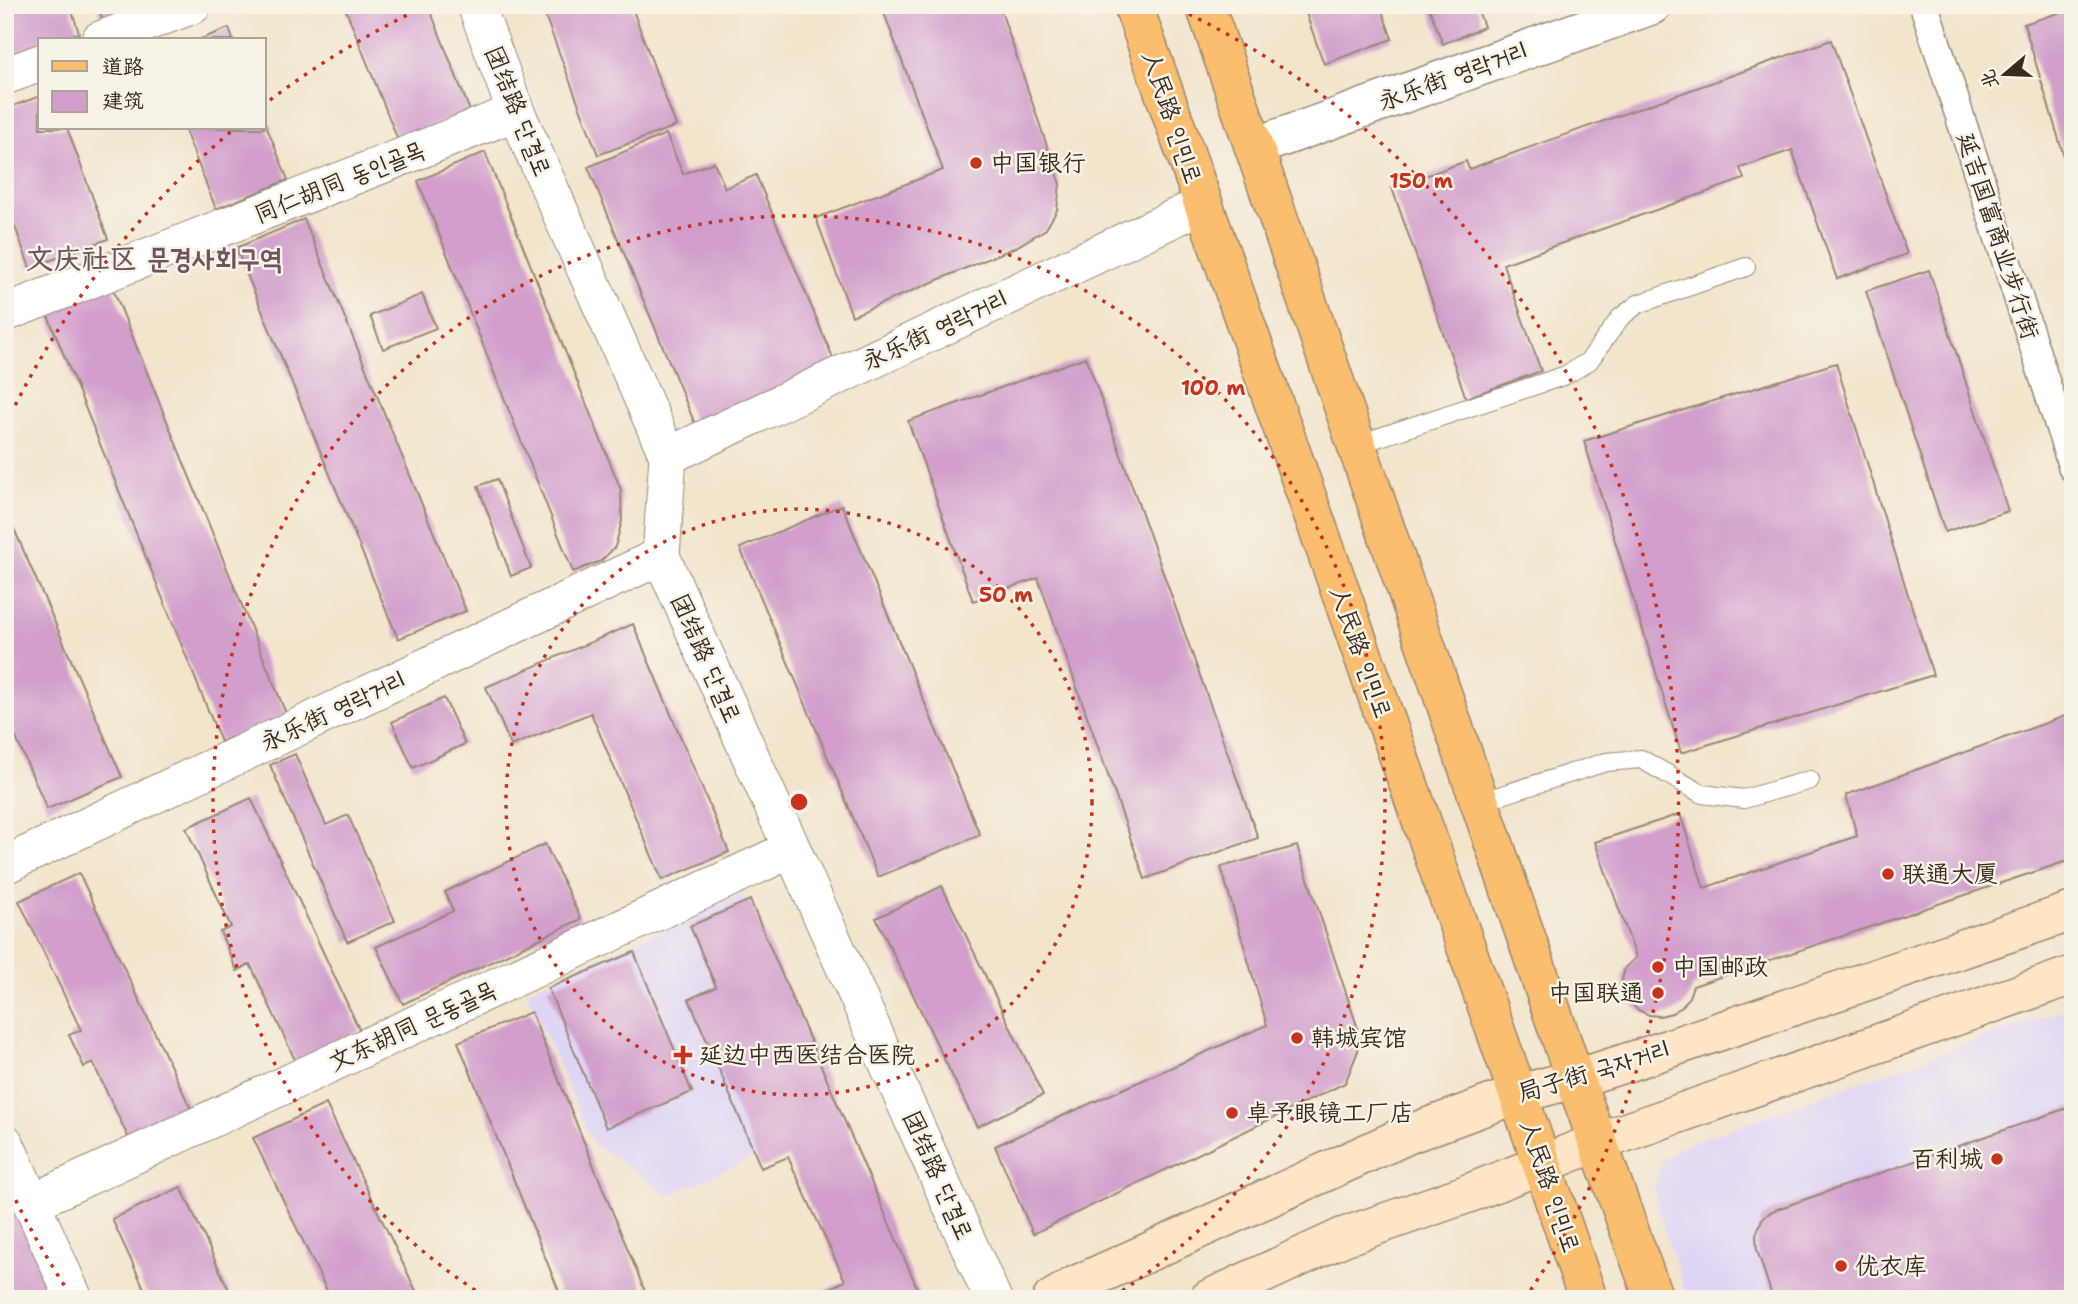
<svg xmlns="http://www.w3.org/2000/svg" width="2078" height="1304" font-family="'Shantell Sans','LXGW WenKai TC','Poor Story',sans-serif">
  <rect width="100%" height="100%" fill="#f7f3e8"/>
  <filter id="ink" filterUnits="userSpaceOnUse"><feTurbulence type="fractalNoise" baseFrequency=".0143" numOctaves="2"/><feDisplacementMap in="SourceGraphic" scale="14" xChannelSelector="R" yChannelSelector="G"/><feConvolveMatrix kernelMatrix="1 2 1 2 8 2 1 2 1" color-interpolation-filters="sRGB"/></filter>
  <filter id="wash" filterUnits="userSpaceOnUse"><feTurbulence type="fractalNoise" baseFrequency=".00686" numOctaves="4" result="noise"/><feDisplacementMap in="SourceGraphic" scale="28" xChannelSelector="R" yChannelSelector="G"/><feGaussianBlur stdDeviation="1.57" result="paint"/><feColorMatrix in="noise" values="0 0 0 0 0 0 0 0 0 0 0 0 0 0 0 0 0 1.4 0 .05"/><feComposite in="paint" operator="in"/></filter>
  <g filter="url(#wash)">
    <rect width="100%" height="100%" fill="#f2e5cc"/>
    <path fill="#dfd5f5" d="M742,894L841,1119L669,1195L592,1142L526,991Z
      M2073,1006V1299H1688L1658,1212L1654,1187L1661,1163L1679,1147Z"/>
    <g id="blocks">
      <path fill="#d29fcc" d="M5,5H70L79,33L55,40H40V45L5,56Z
        M97,5H169L106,29Z
        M344,5H428L470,111L398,140Z
        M541,5H631L676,126L598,155Z
        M881,5H999L1060,184L1057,210L1046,229L1016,247L852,316L816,218L943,170Z
        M1303,5H1380L1392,39L1324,64Z
        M1428,5H1476L1484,27L1443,44Z
        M2071,9L2073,15L2072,183L2024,24Z
        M229,28L233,40H198Z
        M1831,40L1907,254L1837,279L1792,150L1740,168L1744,179L1503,264L1541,371L1466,398L1392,188L1466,161L1469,169Z
        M40,96V128H67L108,239L30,268L5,199V109Z
        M264,120L288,180L216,209L184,128H264Z
        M666,134L683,174L714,162L725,188L756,175L836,365L695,424L588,167Z
        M485,152L621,490L622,521L615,547L601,561L573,572L418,181Z
        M304,219L466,611L398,639L236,248Z
        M1929,270L2008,511L1945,532L1866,291Z
        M111,284L287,716L221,742L46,311Z
        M422,294L436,328L383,349L370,316Z
        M1086,357L1258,838L1145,879L1038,578L973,601L908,421Z
        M1836,363L1933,675L1681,753L1584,441Z
        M497,479L531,568L511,576L478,486Z
        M842,505L980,835L878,877L740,548Z
        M5,508L122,777L47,809L5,713Z
        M633,624L729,852L662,880L591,713L511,746L486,687Z
        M444,698L465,744L413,768L392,722Z
        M2068,715L2073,730V859L1693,986L1689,997L1682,1007L1672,1013L1660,1016L1649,1015L1638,1010L1629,1002L1622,980L1625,968L1636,957L1595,842L1680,814L1704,888L1857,836L1846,795Z
        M295,754L326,825L348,815L395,921L347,942L270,765Z
        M251,798L360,1031L296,1062L250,964L237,971L220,932L231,927L186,828Z
        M545,844L581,919L403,1004L376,947L453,911L445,892Z
        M1297,846L1357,1026L1358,1051L1345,1083L1033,1234L995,1146L1267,1025L1221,867Z
        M79,873L191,1109L129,1139L93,1063L84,1067L69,1035L81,1030L19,901Z
        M942,886L1043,1095L977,1127L876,918Z
        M750,900L849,1131L922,1299H807L845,1281L788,1157L761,1168L689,999L716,987L690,926Z
        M634,952L692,1092L606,1128L548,988Z
        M531,1012L648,1299H562L458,1042Z
        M326,1104L420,1299H331L253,1138Z
        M2073,1106V1299H1773L1757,1250L1756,1235L1762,1219L1772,1211Z
        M5,1173L59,1299H5Z
        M181,1187L233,1299H149L112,1219Z"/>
    </g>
  </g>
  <g filter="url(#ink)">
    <use href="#blocks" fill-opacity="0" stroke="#968875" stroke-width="2"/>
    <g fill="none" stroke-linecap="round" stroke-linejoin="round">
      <g stroke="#968875" stroke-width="20">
        <path id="service" d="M1356,445L1566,375L1589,361L1620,318L1638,304L1746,267
          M1480,802L1606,762L1641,759L1702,794L1744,799L1810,780"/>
      </g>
      <g stroke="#968875" stroke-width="31">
        <path id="pedestrian" d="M1924,5L2073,468"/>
      </g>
      <g stroke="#968875" stroke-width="39">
        <path id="minor" d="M476,5L516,112L668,456L661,556L993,1299
          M100,40L193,5
          M5,76L40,63
          M5,313L516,112
          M668,456L1202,205
          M5,865L661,556
          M5,1143L74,1299
          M31,1203L792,849"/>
      </g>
      <g stroke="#968875" stroke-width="41">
        <path id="tertiary" d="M1254,147L1652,5"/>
      </g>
      <g stroke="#968875" stroke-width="41">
        <path id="secondary" d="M1052,1299L1076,1285L1409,1134L1518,1094L1575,1079L1641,1058L2073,911
          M1209,1299L1343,1237L1467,1194L1598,1142L2073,975"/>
      </g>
      <g stroke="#968875" stroke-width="41">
        <path id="primary" d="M1133,5L1518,1094L1588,1299
          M1205,5L1575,1079L1654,1299"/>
      </g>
      <use href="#service" stroke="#fff" stroke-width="18"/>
      <use href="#pedestrian" stroke="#fff" stroke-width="28"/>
      <use href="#minor" stroke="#fff" stroke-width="37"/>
      <use href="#tertiary" stroke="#fff" stroke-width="38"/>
      <use href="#secondary" stroke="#fde5c5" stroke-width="38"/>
      <use href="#primary" stroke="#fbbd6e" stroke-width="38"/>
    </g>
  </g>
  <g fill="none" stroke="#c8321e" stroke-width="3.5" stroke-dasharray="3.5 7">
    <circle cx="799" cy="802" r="293"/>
    <path d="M484 1296A586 586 0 1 1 1114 1296"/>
    <path d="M70 1294A879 879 0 0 1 6 1180M6 424A879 879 0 0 1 234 129M270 100A879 879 0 0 1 428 5M1170 5A879 879 0 0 1 1528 1294"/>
  </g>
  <g fill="#c8321e" stroke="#f7f3e8" stroke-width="2.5">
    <circle cx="976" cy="163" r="7"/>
    <circle cx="1888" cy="874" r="7"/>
    <circle cx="1658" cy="967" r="7"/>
    <circle cx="1658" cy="993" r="7"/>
    <circle cx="1297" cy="1038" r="7"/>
    <path d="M679.5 1044.5h7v7h7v7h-7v7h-7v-7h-7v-7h7z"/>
    <circle cx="1232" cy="1113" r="7"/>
    <circle cx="1997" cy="1159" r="7"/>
    <circle cx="1841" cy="1266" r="7"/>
  </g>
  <g text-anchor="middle" stroke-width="5" stroke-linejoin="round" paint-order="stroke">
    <g font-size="24" fill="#3b2a1e" stroke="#f7f3e8">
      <text transform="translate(1453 76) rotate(-20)" y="8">永乐街 영락거리</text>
      <text transform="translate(518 111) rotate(68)" y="8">团结路 단결로</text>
      <text transform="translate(1172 117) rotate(71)" y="8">人民路 인민로</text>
      <text transform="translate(339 182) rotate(-22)" y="8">同仁胡同 동인골목</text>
      <text transform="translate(1998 236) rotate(72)" y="8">延吉国富商业步行街</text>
      <text transform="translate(935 330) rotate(-25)" y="8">永乐街 영락거리</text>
      <text transform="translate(1361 652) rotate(70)" y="8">人民路 인민로</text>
      <text transform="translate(706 658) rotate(66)" y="8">团结路 단결로</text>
      <text transform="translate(333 711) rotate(-25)" y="8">永乐街 영락거리</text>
      <text transform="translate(412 1026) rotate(-25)" y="8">文东胡同 문동골목</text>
      <text transform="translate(1594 1071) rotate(-17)" y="8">局子街 국자거리</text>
      <text transform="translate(938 1175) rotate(66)" y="8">团结路 단결로</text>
      <text transform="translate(1550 1186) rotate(71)" y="8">人民路 인민로</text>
    </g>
    <g font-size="24" fill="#3b2a1e" stroke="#f7f3e8" text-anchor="start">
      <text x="990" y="171">中国银行</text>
      <text x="1902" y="882">联通大厦</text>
      <text x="1672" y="975">中国邮政</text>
      <text x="1644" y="1001" text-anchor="end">中国联通</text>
      <text x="1311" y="1046">韩城宾馆</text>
      <text x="699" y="1063">延边中西医结合医院</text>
      <text x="1246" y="1121">卓予眼镜工厂店</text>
      <text x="1983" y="1167" text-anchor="end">百利城</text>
      <text x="1855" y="1274">优衣库</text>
    </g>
    <g font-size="28" font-weight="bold" fill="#70535b" stroke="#f7f3e8">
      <text x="154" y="268">文庆社区 문경사회구역</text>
    </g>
  </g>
  <circle cx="799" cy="802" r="10" fill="#c8321e" stroke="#f7f3e8" stroke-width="3.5"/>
  <g font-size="21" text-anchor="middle" font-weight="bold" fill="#c8321e" stroke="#f7f3e8" stroke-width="5" stroke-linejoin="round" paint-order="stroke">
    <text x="1421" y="188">150 m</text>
    <text x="1213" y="395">100 m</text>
    <text x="1006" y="602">50 m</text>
  </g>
  <rect width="2078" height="1304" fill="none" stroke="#f7f3e8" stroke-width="28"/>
  <rect x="38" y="38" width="228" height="91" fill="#f7f3e8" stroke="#aca397" stroke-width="2"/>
  <rect x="52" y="61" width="35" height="10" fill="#fbbd6e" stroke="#aca397" stroke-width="2"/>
  <text x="102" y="74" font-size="21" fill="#3b2a1e">道路</text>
  <rect x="52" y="91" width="35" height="21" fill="#d29fcc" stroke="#aca397" stroke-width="2"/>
  <text x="102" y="108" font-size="21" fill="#3b2a1e">建筑</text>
  <g transform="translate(2005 74) rotate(251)" stroke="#f7f3e8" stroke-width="5" paint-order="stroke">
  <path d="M0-5L12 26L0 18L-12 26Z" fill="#3b2a1e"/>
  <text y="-10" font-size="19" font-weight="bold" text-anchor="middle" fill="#3b2a1e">北</text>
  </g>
</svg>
